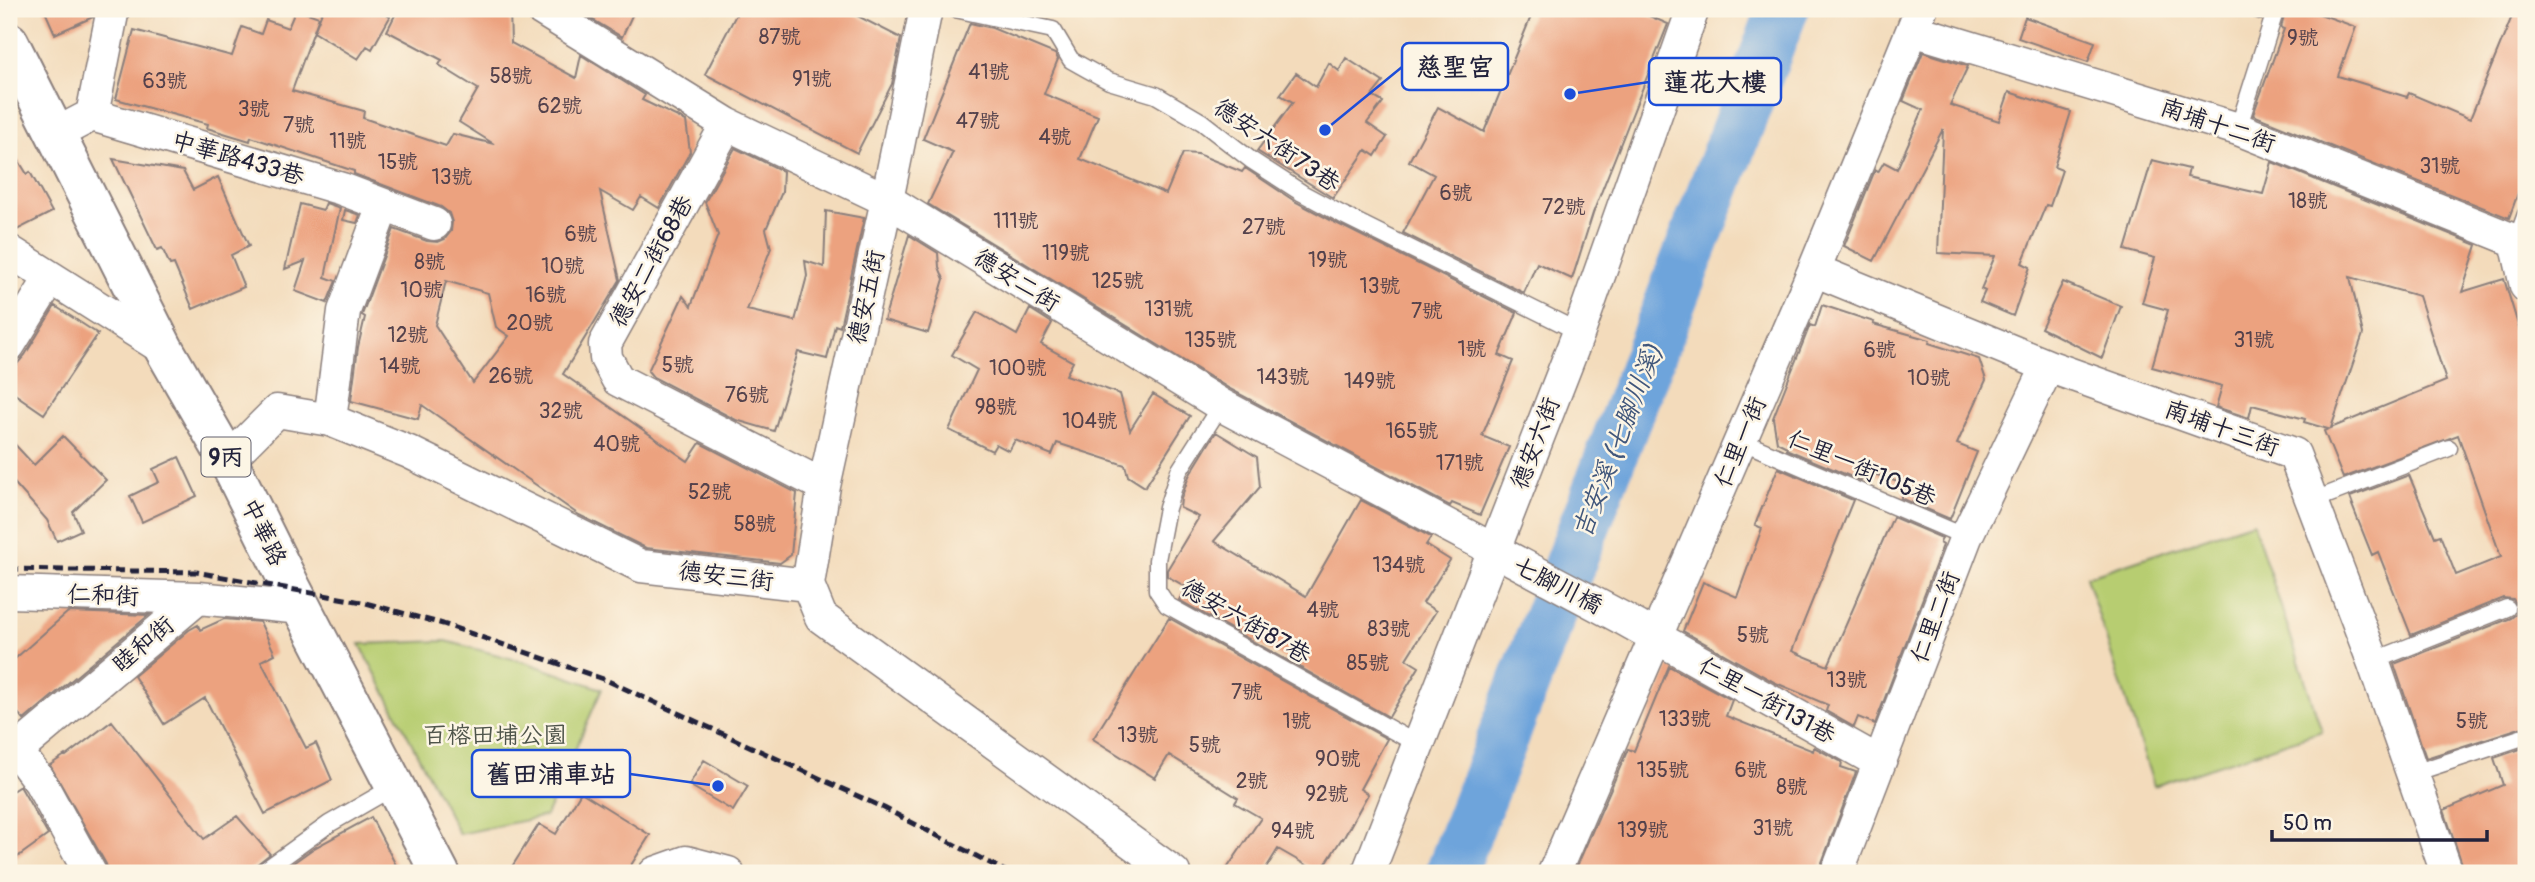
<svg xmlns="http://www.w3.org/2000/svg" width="2535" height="882" font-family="Pangolin,'LXGW WenKai TC',sans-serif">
  <rect width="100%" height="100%" fill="#fcf5e5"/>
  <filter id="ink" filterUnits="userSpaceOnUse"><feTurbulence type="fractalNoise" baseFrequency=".0143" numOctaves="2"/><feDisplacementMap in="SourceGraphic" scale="14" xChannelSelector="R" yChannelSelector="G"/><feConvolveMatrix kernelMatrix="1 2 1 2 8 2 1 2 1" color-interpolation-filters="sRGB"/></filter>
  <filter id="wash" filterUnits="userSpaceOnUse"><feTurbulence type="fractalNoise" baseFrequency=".00686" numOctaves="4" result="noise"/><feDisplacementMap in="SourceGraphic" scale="28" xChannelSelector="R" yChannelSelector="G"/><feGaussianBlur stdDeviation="1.57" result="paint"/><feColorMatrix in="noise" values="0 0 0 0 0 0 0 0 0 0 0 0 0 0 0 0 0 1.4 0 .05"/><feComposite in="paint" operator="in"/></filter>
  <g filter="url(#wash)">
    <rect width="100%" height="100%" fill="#f3dbbb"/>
    <path fill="#b7cd71" stroke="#6c7856" stroke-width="2" d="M2253,522L2322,731L2154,786L2086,577Z
      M446,641L528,663L602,689L546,816L459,834L360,644Z"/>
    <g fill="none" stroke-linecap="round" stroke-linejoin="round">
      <path stroke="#6ea4db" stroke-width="52" d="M1451,873L1783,9"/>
    </g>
    <g id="blocks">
      <path fill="#eca27f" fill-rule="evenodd" d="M44,9H94L93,17L55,34Z
        M296,9L319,17L292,91L364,111L363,118L446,146L453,134L494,144L459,122L478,89L439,65L442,60L387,31L398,9H510L511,43L576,78L581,55L645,95L642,100L686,121L690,152L659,208L641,197L633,210L600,191L620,280L563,374L688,461L700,443L797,493L791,555L780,563L646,548L579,515L422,405L418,419L351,401L358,347L365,317L362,315L394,229L427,241L438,242L445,239L451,231L452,222L449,213L441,207L354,174V171L251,137L250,141L207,128L208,124L116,99L134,30L232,56L242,27L261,34L266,20L288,28ZM446,281L488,293L496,327L509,336L473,383L435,325Z
        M323,9H376L390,17L372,49L367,46L358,59L314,32Z
        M592,9H635L622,37L590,18Z
        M739,9H844L901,38L892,84L857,153L705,74Z
        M1534,9H1633L1668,24L1593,213L1572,279L1537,263L1524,293L1403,233L1434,175L1409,161L1438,107L1484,132Z
        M2237,9H2265L2261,20L2237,11Z
        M2286,9H2306L2356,27L2338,76L2407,97L2409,93L2470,119L2515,9H2526V184L2522,182L2509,218L2253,115L2284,29L2281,28Z
        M2025,17L2095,42L2088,62L2018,38Z
        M970,23L992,28L1055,54L1058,59L1044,94L1098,116L1080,159L1166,194L1183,153L1198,154L1242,172L1245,168L1296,202L1338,224L1517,313L1499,355L1513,361L1482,436L1509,447L1480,515L1452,503L1450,506L1230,389L928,204L953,152L923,139Z
        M1923,52L1968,66L1950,105L1999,121L2009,92L2071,112L2054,167L2062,170L2050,206L2046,205L2022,263L2030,267L2013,316L1980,302L1985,291L1981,289L1995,256L1938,253L1943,129L1874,261L1844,246L1875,170L1878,172L1884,162L1897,169L1923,110L1903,101Z
        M1346,58L1383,82L1372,96L1383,102L1367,123L1387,137L1375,156L1366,150L1333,198L1257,151L1293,102L1280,95L1296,73L1316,87L1329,63L1339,71Z
        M9,145L27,174L30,172L52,212L15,231L9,219Z
        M735,148L783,171L782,192L766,229L771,248L747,310L795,321L807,276L805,261L824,267L826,211L864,218L840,327L835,325L827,359L798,352L774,431L736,420L653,377L648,371L683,296L691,306L718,235L705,202Z
        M113,159L183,171L193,190L218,177L249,246L231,255L244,287L193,309L174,264L170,265L162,248L157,250Z
        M2152,160L2189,169L2187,177L2263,194L2272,162L2477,245L2462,292L2504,279L2526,351V726L2426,758L2394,664L2511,618L2516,614L2517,605L2513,599L2503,598L2411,635L2378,552L2372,555L2352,505H2353L2350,497L2409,475L2435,537L2440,535L2456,575L2501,557L2458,435L2343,478L2324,431L2328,429L2304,422L2305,419L2252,405L2249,418L2216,407L2222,386L2152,367L2168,310L2142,303L2155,258L2125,250ZM2350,277L2419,296L2446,381L2331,428L2363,334Z
        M326,203L340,208L325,277L336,281L327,303L295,291L305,261L285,269L300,204L323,210Z
        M345,210L360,215L357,223L343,220Z
        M909,235L938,253L939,267L944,279L928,333L884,320Z
        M2063,282L2121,306L2102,358L2041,328Z
        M1822,305L1874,322L1873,324L1930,340L1929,343L1979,359L1986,380L1957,444L1977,452L1950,519L1901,498L1907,485L1865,471L1861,481L1786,449L1787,447L1777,442L1773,418L1810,325L1815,327Z
        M55,306L98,334L44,414L9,390V373L25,355Z
        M1030,309L1052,323L1041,344L1073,362L1066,375L1120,394L1130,430L1153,394L1190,416L1145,487L1128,476L1125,465L1057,443L1052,455L1015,440L1009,451L996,444L992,451L949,430L977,370L952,355L977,312L1017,335Z
        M1216,432L1257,457L1260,487L1214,541L1306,596L1361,500L1431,537L1426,545L1450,560L1423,603L1436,611L1406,659L1419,667L1389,717L1179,600L1186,587L1167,576V570L1199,517L1180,508L1181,499L1189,476Z
        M63,436L106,480L73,512L81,530L57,541L47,520L9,477V438L34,465Z
        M179,457L197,496L142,522L130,496L159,482L153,469Z
        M1778,468L1853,500L1792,651L1828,666L1893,517L1942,538L1940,543L1943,545L1875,724L1858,717L1854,727L1826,711L1828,705L1776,683L1683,631L1703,582L1737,597L1762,528L1755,525Z
        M68,612L149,615L24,720L9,703V664Z
        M1169,618L1387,739L1360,789L1368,794L1343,839L1342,838L1320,873L1278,849L1263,873H1224L1261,818L1235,803L1238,798L1169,755L1155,778L1093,739Z
        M224,619L260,622L275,654L261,661L306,748L316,743L332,780L265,814L205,698L164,724L134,676L189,630L198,625L200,630Z
        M1669,666L1732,700L1726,716L1813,751L1814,747L1842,762L1841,767L1856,772L1818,873H1574L1628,749L1634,751Z
        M112,721L204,839L237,816L270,854L251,869L242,873H108L106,864L50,765L65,755L66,756Z
        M2526,747V873H2465L2444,810L2503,785L2494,758Z
        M704,760L748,786L733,811L689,785Z
        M20,786L48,835L9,863V793Z
        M581,792L650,835L626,873H508L539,824L556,834Z
        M371,817L400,873H279L314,848Z"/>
    </g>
  </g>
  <g filter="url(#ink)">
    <use href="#blocks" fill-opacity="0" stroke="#8a7e7b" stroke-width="2"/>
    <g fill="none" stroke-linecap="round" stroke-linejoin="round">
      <g stroke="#8a7e7b" stroke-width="19">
        <path id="service" d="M955,9L1053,30L1071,60L1087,69L1109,81L1156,95L1202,122L1251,160L1302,193L1343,215L1579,332
          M2238,129L2276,9
          M2516,241L2526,214
          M1221,405L1179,471L1167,508L1157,560V590L1167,605L1417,744
          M1741,441L1966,537
          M2312,501L2449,448
          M2373,661L2507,608
          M2411,774L2526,736
          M261,873L329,824L395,786"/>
      </g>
      <g stroke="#8a7e7b" stroke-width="35">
        <path id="minor" d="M541,9L727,124L887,200L1221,405L1622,618L1879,762
          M1913,30L2238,129L2516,241L2526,286
          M92,115L342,189L434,224
          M727,124L605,344L606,358L618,380L824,486
          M73,125L92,115L113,9
          M9,251L164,349
          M1814,270L2048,366L2294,454L2373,661L2447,873
          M9,345L50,279
          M330,420L344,311L383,206
          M228,460L277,411L330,420L409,452L641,566L808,585L821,617L1174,873
          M808,585L824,486L887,200L926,9
          M9,592L198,598
          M16,750L40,782L90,873
          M9,757L198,598L302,608
          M655,873L686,862L728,873
          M1368,873L1579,332L1693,9
          M1554,873L1814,270L1921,9
          M1837,873L1966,537L2048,366"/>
      </g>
      <g stroke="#8a7e7b" stroke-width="42">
        <path id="primary" d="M9,42L164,349L228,460L292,589L440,873"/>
      </g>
      <use href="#service" stroke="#fff" stroke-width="16"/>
      <use href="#minor" stroke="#fff" stroke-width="32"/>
      <use href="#primary" stroke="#fff" stroke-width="38"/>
      <path stroke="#22223b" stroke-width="5" stroke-dasharray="10 5" stroke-linecap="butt" d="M9,569L196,572L362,602L443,624L606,680L884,808L1009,873"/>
    </g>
  </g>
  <g text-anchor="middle" stroke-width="5" stroke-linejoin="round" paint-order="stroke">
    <g font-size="21" fill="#54424c">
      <text x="780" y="44">87號</text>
      <text x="2303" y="45">9號</text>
      <text x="989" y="79">41號</text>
      <text x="511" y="83">58號</text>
      <text x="812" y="86">91號</text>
      <text x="165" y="88">63號</text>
      <text x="560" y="113">62號</text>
      <text x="254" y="116">3號</text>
      <text x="978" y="128">47號</text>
      <text x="299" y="132">7號</text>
      <text x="1055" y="144">4號</text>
      <text x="348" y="148">11號</text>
      <text x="398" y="169">15號</text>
      <text x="2440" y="173">31號</text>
      <text x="452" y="184">13號</text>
      <text x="1456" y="200">6號</text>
      <text x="2308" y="208">18號</text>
      <text x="1564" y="214">72號</text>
      <text x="1016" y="228">111號</text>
      <text x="1264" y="234">27號</text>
      <text x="581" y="241">6號</text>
      <text x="1066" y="260">119號</text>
      <text x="1328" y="267">19號</text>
      <text x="430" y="269">8號</text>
      <text x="563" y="273">10號</text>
      <text x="1118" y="288">125號</text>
      <text x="1380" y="293">13號</text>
      <text x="422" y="297">10號</text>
      <text x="546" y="302">16號</text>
      <text x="1169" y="316">131號</text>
      <text x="1427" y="318">7號</text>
      <text x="530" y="330">20號</text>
      <text x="408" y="342">12號</text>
      <text x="1211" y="347">135號</text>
      <text x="2254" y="347">31號</text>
      <text x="1472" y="356">1號</text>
      <text x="1880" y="357">6號</text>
      <text x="678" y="372">5號</text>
      <text x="400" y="373">14號</text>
      <text x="1018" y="375">100號</text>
      <text x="511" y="383">26號</text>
      <text x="1283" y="384">143號</text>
      <text x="1929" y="385">10號</text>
      <text x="1370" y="388">149號</text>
      <text x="747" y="402">76號</text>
      <text x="996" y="414">98號</text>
      <text x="561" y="418">32號</text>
      <text x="1090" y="428">104號</text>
      <text x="1412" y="438">165號</text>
      <text x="617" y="451">40號</text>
      <text x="1460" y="470">171號</text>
      <text x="710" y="499">52號</text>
      <text x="755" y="531">58號</text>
      <text x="1399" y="572">134號</text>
      <text x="1323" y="617">4號</text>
      <text x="1389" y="636">83號</text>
      <text x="1753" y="642">5號</text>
      <text x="1368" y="670">85號</text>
      <text x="1847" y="687">13號</text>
      <text x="1247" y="699">7號</text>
      <text x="1685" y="726">133號</text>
      <text x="1297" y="728">1號</text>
      <text x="2472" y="728">5號</text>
      <text x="1138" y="742">13號</text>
      <text x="1205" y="752">5號</text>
      <text x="1338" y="766">90號</text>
      <text x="1663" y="777">135號</text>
      <text x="1751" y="777">6號</text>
      <text x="1252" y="788">2號</text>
      <text x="1792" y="794">8號</text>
      <text x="1327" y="801">92號</text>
      <text x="1773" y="835">31號</text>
      <text x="1643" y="837">139號</text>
      <text x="1293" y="838">94號</text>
    </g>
    <rect fill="#fcf5e5" stroke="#63616e" stroke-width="2" x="201.5" y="437.5" width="49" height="39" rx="5"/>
    <g font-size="23" font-weight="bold" fill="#22223b">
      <text x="226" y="465">9丙</text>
    </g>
    <g font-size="24" fill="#22223b" stroke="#fcf5e5">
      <text transform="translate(2218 125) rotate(19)" y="8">南埔十二街</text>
      <text transform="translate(1277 145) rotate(34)" y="8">德安六街73巷</text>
      <text transform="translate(238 158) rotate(16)" y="8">中華路433巷</text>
      <text transform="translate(651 261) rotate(-61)" y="8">德安二街68巷</text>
      <text transform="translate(1017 280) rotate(32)" y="8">德安二街</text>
      <text transform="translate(866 297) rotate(-78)" y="8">德安五街</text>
      <text transform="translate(2222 428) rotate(20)" y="8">南埔十三街</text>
      <text transform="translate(1740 442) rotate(-67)" y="8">仁里一街</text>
      <text transform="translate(1535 443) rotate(-69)" y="8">德安六街</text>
      <text transform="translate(1862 468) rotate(23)" y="8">仁里一街105巷</text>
      <text transform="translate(264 532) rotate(64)" y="8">中華路</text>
      <text transform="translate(726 576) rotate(7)" y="8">德安三街</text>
      <text transform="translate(1558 585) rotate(27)" y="8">七腳川橋</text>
      <text transform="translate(103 595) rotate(2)" y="8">仁和街</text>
      <text transform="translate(1935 617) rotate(-69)" y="8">仁里二街</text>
      <text transform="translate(1246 621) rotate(30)" y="8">德安六街87巷</text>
      <text transform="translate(143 644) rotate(-40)" y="8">睦和街</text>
      <text transform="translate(1767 700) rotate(29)" y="8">仁里一街131巷</text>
    </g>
    <g font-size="24" fill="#4f554b" stroke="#fcf5e5">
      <text x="495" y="743">百榕田埔公園</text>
    </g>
    <g font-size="26" font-style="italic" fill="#40567b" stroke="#fcf5e5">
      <text transform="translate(1617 441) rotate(-69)" y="9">吉安溪 (七腳川溪)</text>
    </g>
  </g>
  <path fill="none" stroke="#1d4ed8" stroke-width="2.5" d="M1325 130L1402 67M1570 94L1649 82M718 786L630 774"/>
  <g fill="#1d4ed8" stroke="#fcf5e5" stroke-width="2.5">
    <circle cx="1325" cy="130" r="7"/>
    <circle cx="1570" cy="94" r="7"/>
    <circle cx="718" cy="786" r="7"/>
  </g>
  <g fill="#fcf5e5" stroke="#1d4ed8" stroke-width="2.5">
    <rect x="1402" y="43" width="106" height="47" rx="7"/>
    <rect x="1649" y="58" width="132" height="47" rx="7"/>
    <rect x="472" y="750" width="158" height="47" rx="7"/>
  </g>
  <g font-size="26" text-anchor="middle" font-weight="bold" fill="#22223b">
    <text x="1455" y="76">慈聖宮</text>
    <text x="1715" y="91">蓮花大樓</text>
    <text x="551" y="783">舊田浦車站</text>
  </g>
  <rect width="2535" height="882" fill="none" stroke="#fcf5e5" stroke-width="35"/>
  <path d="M2272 830v10h215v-10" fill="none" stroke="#22223b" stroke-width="3.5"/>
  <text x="2283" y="830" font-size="21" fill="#22223b" stroke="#fcf5e5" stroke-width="5" paint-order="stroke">50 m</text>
</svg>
